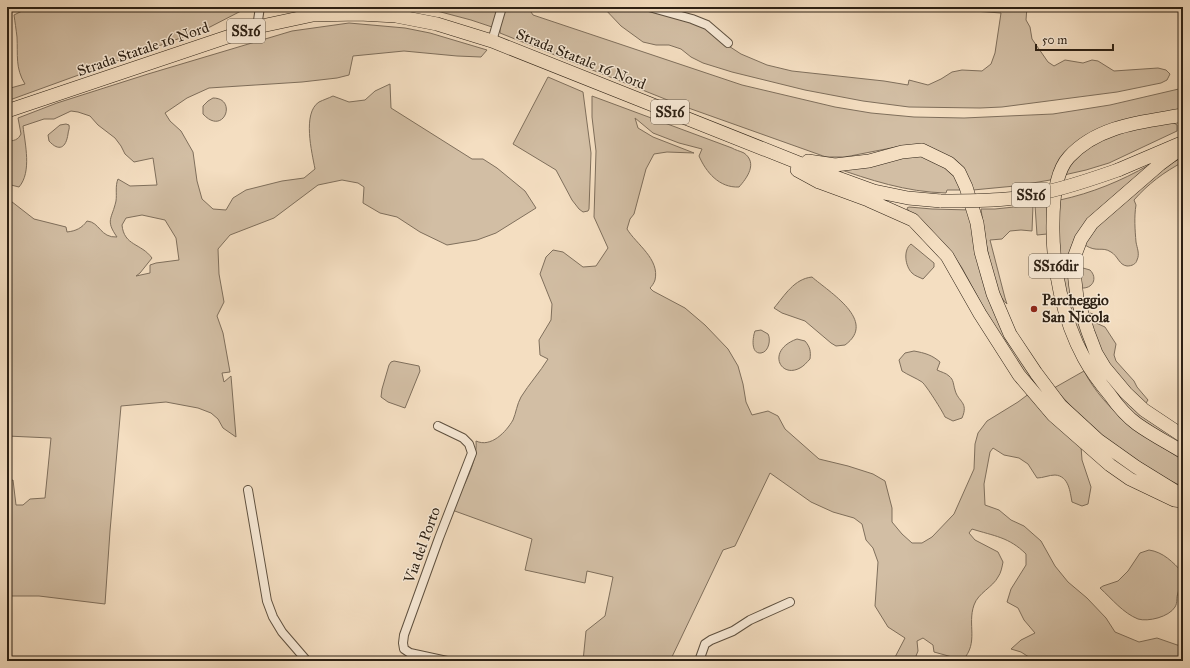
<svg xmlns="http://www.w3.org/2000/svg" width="1190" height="668" font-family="'IM FELL Great Primer',serif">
  <rect width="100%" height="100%" fill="#f4dec1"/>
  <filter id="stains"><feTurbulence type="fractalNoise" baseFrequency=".005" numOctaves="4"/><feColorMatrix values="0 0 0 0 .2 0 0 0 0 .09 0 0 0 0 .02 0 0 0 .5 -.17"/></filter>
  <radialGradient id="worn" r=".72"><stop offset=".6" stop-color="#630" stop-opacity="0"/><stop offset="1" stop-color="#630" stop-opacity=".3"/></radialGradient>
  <path fill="#d2bea4" stroke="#7f6f5c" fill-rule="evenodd" d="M30,7H247L241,11L208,28L7,101V89L25,84C15,68 18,55 17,37C16,29 15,22 14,15Z
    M422,7H499L492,27L471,20Z
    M505,7H530L529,9L533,15L742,85L835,107L871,113L914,117L964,118L1053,114L1110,105L1183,88V114L1095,132L1056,179L1015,186L973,190L923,147H896L845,157H826L680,105L500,33V23Z
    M603,7H643L706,25L721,41L741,54L767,65L792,71L884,81L908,85L909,80L928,85L941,79L952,72L962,70L982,71L991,64L995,53L1001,13L920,7H1027L1026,20L1030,27L1032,39L1048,62L1054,66L1065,60L1083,63L1092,60L1098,61L1114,71L1158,68L1166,70L1170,74L1167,80L1161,83L1117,92L1002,107L980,108L909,107L863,101L805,90L732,72L703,63L691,57L681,49L669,45H656L643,42L621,26Z
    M349,23L405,28L430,33L487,50L481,57L457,56L404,51L353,56L349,75L337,78L302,82L209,88L187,98L165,113L170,121L181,131L193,152L197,181L202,199L213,209L226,210L233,198L246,190L282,181L304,178L315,169C312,153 302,113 319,102C323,100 329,98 333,96L349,102L365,100L375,91L390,84L391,108L472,159H483L497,168L525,191L536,208L496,233L477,240L447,245L420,232L397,217L380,213L363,203L364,187L358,183L342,180L318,185L274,218L230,235L218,249L219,274L224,302L217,316L223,333L230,372L222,373L224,382L231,376L236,437L223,428L218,419L211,413L198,408L166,402L121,406L110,531L105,604L39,596H7V481L13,480L16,505H23L30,499L45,498L51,438L7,436V198L34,219L66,227L67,232C76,231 82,228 87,221C100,222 100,238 117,237C105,220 112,219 116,201C117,194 115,186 118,179L130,186L157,185L153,158L134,162L125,154L121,146L115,138L98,125L90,116L78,112L71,111L54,119H44L23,126C25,144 32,172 19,187L7,184V141C14,141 18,140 21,134L18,118L57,103L148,74L292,31ZM142,215L165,220L176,238L179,260L156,263L150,265V273L136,276L140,273L152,258C141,243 124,246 122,225L126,218Z
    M548,77L583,92L591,153L589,209L588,211L583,212L579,209L572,200L556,170L513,144Z
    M592,96L732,148C735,150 740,151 744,153C758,163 747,178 739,187C719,188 706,172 699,156L702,149L679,143L653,133L635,118L638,128L653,137L694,153L667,152L654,154L646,169L634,214L630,219L627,229C636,244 660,259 655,280C654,283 652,286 650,288L653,291L685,308L705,325L728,349L738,366L743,384L746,402L752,415L768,411L778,416L785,429L819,459L848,466L873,474L885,481L892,508V522L902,534L912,543H922L932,537L954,514L974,469L975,444L978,433L987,421L1018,402L1030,393L1081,446L1082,460L1091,487L1088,504L1082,506L1072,502C1070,492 1069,476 1055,475C1049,475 1043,478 1037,478L1028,464L1019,458L1004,455L993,448L990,452L984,484L985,505L999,510L1011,520L1024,526L1041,541L1055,566L1068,582L1087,598L1106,618L1115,632L1139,642L1157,638L1183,647V661H1035L1021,652L1011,649L1021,640L1035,633L1024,620L1018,608L1007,602L1011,589L1026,565V554C1009,537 994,536 972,529L969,533L975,540L998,552L1003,562C1002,567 1001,573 998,577C993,587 978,593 974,605C967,625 979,642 963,660L934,652L933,645L923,638L917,641L918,651L914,661H893L905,638L888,627L875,606L878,562L873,548L866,540L862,524L854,518L833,512L811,502L770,473L735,546L723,550L670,661H583L586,631L605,616L613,577L587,571L585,583L525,570L532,539L452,510C461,490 478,463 476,441C491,448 506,432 513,420C516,413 517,404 521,397C529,384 540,372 548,359L540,355L539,340L551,320L552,304L540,274L546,257L553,250L563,252L583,267L596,266L608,248L594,217L596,151L592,117Z
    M213,98C238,98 224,137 203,114V106L208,101Z
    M1169,122L1174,123L1177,125V131L1109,163L1086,170L1064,175L1074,157L1114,133Z
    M66,124L69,125C70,129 68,131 68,134C66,148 59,152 49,141L48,135L60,125Z
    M912,153L944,162L966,190H947L946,193C906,192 870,180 833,167Z
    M1183,157V162C1164,172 1148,184 1134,200L1136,205C1134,217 1135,230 1136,242C1137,248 1140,254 1137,260C1136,264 1132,266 1127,266C1119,265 1118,256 1111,252C1102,246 1097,253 1085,245L1089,237L1099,224L1168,165Z
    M1149,165L1121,193L1071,263L1096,362L1183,441V447L1129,412L1085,354L1065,293L1057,237L1060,200C1092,193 1121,181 1149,165Z
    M1050,201L1047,234L1037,235L1035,205Z
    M1033,205L1032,231L1021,230L1010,231L1002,239L990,240L1005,298L1007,304C992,293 984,230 981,209H995Z
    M909,207L932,209L971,210L975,231L1027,365L1127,470L1112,460L1034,387L994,327L962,268L952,253L909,212L907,208Z
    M911,244L934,263V267L923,279C919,277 915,276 912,273C905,266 903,250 911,244Z
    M1083,268L1090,270C1098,278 1093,289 1081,288L1080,270Z
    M812,277C829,292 878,321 845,345L836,346L831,343L805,321L782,313L774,308C785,295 794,279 812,277Z
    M1090,313L1093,314L1096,323L1105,327L1116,344L1114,355L1116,361L1134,381L1137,387L1148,400L1146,403L1140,400L1102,356L1087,316Z
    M761,330L768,334C771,339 769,352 761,353C750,354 753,336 755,331Z
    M797,339L805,341C810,347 811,351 810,359C807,362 804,366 800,368C780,379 766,350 797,339Z
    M914,351C925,353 932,355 940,362L937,370C941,372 946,373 949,376C954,380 953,384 955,390C958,402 969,402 962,418L953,421L945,417C943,412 926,385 922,382C916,378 908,375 902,371L899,360L905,353Z
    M394,361L419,366L420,371L405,408L388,402L381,397L382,389L389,365L391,362Z
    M1084,371C1106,413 1144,436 1183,460V487L1165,478L1100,437L1054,388Z
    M1149,550C1163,552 1173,562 1182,572C1183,584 1180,583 1178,593C1176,598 1178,602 1175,607C1169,617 1148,622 1138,619C1123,613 1112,599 1100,588L1103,586L1118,581L1128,571L1140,553Z"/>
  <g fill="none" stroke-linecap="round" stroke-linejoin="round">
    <g stroke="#5e503f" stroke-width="10">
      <path id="street" d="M649,7L692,19L707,25L728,43
        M257,27L260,7
        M492,41L502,7
        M438,426L463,438L469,444L472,453L439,538L404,635L403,643L404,649L410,653L447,661
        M248,490L267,601L273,617L282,632L307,661
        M699,661L705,644L711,640L733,631L750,620L790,602"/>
    </g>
    <g stroke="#2c2014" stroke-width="14">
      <path id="primary" d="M7,111L257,27L313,15L359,14L396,16L437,24L492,41L819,171L874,191L908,198L941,201
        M1183,115C1143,122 1098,125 1069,157C1055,172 1053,204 1053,223C1052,267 1063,320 1084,358C1091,371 1100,383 1110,395C1117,405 1126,416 1137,424C1151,434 1168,443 1183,452
        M1183,147L1160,164L1092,223L1081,239L1075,255L1074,272L1077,298L1088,332L1096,353L1105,368L1126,393L1144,410L1183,436
        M808,161L835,165L869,161L902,152L922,150L949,163L959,172L966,187L977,223L981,252L993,294L1010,334L1036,373L1060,405L1098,440L1136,467L1183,496
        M797,170L819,182L868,200L913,220L947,256L980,314L1019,375L1053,415L1110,465L1130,479L1174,500L1182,501
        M1118,170L1179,144"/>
    </g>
    <use href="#street" stroke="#f8ead7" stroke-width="8"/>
    <use href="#primary" stroke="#f4dec1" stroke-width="13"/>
    <g stroke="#2c2014" stroke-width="14" stroke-linecap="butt">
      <path id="primary-bridge" d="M941,201C963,201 984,201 1006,199C1044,195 1081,183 1118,170"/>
    </g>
    <use href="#primary-bridge" stroke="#f4dec1" stroke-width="13"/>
  </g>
  <circle fill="#8f2418" stroke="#f8ead7" stroke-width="1.5" cx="1034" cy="309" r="4"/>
  <g text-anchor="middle" stroke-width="3" stroke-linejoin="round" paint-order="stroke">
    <g fill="#f8ead7" stroke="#695d4e" stroke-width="1">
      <rect x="227" y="19" width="38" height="24" rx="3"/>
      <rect x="651" y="100" width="38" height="24" rx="3"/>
      <rect x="1012" y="183" width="38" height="24" rx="3"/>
      <rect x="1029" y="254" width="54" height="24" rx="3"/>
    </g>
    <g font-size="14" font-weight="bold" fill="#2c2014">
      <text x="246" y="36">SS16</text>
      <text x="670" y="117">SS16</text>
      <text x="1031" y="200">SS16</text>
      <text x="1056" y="271">SS16dir</text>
    </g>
    <g font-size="15" fill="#2c2014" stroke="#f8ead7">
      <text transform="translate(143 49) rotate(-19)" y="5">Strada Statale 16 Nord</text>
      <text transform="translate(581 59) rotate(22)" y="5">Strada Statale 16 Nord</text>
      <text transform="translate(422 545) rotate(-70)" y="5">Via del Porto</text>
    </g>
    <g font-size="15" font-weight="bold" fill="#2c2014" stroke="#f8ead7" text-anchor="start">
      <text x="1042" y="305">Parcheggio<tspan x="1042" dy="17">San Nicola</tspan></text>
    </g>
  </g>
  <rect width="1190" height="668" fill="none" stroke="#f4dec1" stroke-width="24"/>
  <rect x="8" y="8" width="1174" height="652" fill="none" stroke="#2c2014" stroke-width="2"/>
  <rect x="12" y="12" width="1166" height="644" fill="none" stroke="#2c2014"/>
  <path d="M1036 44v6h77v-6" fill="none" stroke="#2c2014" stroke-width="2"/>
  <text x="1042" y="44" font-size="12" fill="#2c2014" stroke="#f8ead7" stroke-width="3" paint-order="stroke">50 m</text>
  <rect width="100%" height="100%" filter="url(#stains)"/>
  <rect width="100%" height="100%" fill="url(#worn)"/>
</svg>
